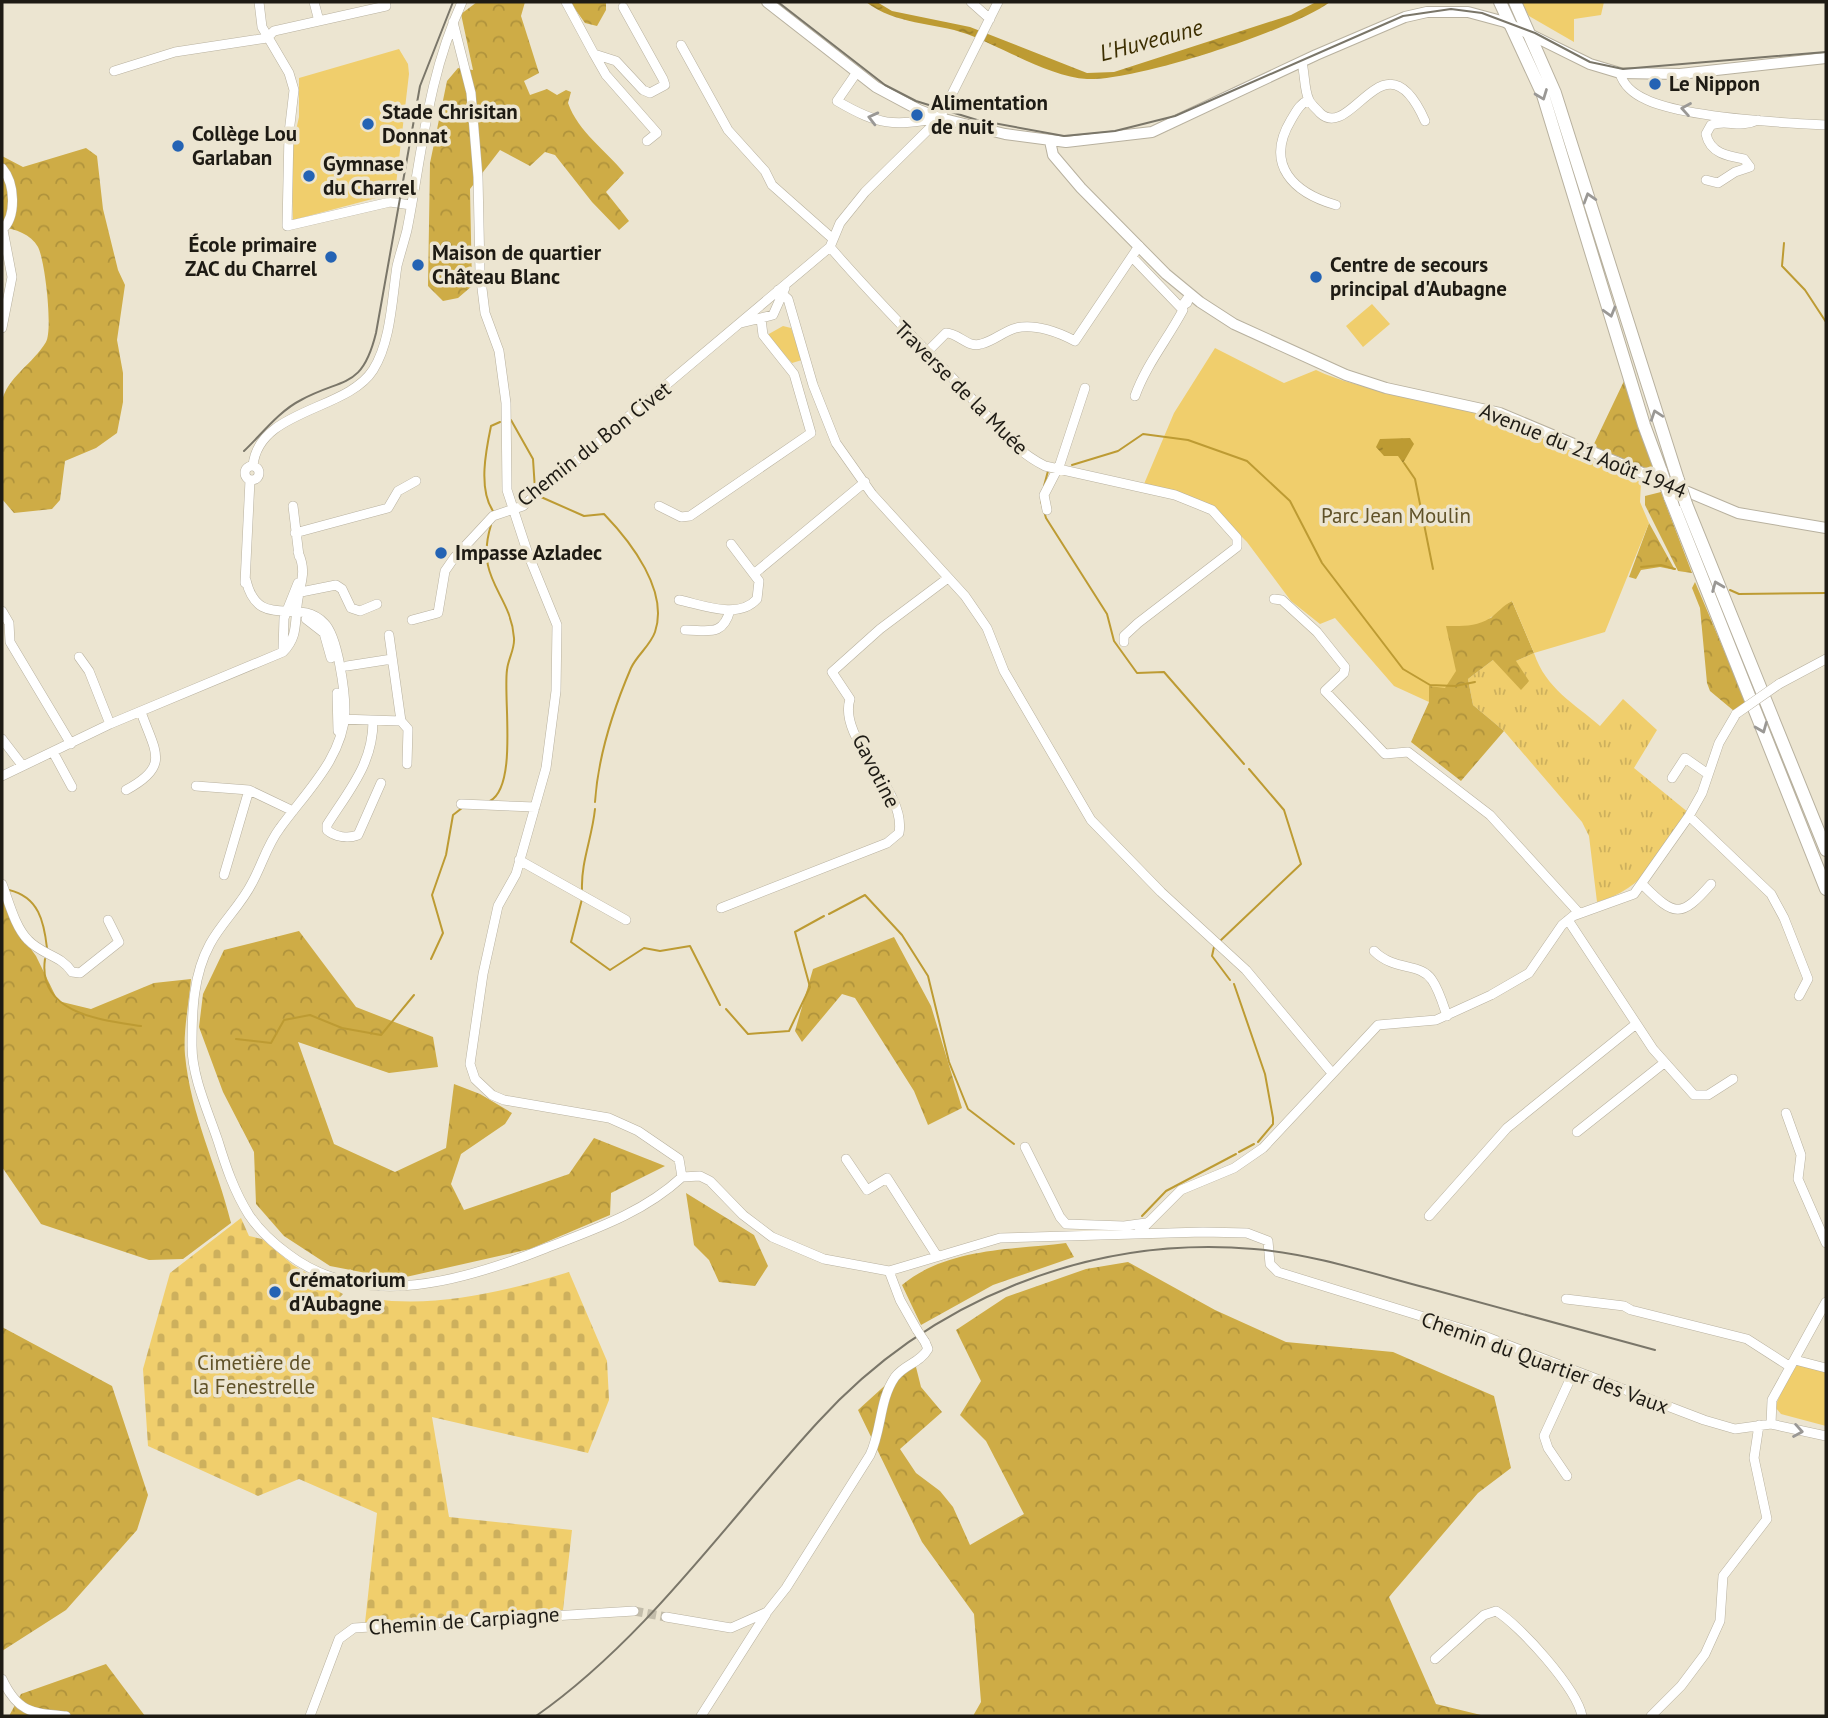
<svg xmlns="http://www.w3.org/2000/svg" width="1828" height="1718" font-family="'PT Sans',sans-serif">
  <defs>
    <pattern id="grass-tufts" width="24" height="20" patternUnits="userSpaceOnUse" patternTransform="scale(1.75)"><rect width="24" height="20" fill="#f0ce6c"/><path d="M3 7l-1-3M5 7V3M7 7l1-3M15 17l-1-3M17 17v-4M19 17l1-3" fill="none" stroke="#cdb05d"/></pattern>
    <pattern id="forest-crowns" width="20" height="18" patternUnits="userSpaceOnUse" patternTransform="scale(1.75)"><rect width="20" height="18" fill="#ceac46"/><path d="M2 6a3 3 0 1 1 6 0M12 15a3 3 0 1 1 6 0" fill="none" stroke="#b0933c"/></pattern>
    <pattern id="cemetery-stones" width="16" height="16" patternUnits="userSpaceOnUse" patternTransform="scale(1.75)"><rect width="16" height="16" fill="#f0ce6c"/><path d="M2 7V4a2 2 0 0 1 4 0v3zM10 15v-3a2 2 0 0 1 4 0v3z" fill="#cdb05d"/></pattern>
    <pattern id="water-ripples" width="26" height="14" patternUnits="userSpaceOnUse" patternTransform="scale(1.75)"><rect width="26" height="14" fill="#bd9b33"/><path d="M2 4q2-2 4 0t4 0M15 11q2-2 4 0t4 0" fill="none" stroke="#997e2a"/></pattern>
  </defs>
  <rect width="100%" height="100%" fill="#ece5d1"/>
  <path fill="url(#grass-tufts)" d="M1534,653C1546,689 1574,703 1600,726L1623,699L1657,730L1634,768L1689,813C1661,852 1646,889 1597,902L1589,836L1582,822L1504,731L1473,705L1468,679L1493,660L1516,661Z"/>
  <path fill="url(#forest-crowns)" d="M477,2H525L521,16L539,73L524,81L530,95L547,89L557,95L566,90L571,92L568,103C579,133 605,149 624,173L606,192L629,221L619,230L592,202L555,155L545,152L530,166L500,150L470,189L472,286L458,298L443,301L428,286L430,163L447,81L458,68L473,70L461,14Z
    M570,2H606V10L597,26L585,23Z
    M86,148L97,156L103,209L118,270L125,285L117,340L123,373V402L117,433L96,448L65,461L60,500L52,509L14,513L2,499C2,470 0,430 2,402C6,378 34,363 46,342C53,330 45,260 38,247C31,234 15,229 2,227V156L23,167Z
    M1624,381L1655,470L1631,464L1593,446Z
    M1661,492L1692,573L1678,571L1645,505V496Z
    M1649,523L1675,570L1660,567L1641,570L1636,579L1629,577Z
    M1695,582L1746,702L1734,711L1710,691L1707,683L1700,608L1692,588Z
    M1512,601L1534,653L1516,661L1529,681L1521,690L1493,660L1468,679L1473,705L1504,731L1461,781L1411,742L1429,702L1428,685L1446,626L1491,618L1501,606Z
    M2,898L12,923L36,956L58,1001L91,1009L154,983L191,979C189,1003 183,1031 185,1055C191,1117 217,1165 231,1223L183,1259L149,1260L41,1224L2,1167Z
    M299,931L356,1007L433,1037L438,1067L389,1073L298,1042L334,1144L395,1172L446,1148L454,1084L480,1094L512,1113L505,1124L461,1154L451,1184L464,1210L569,1174L594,1138L665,1166L611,1193L610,1215L530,1249L397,1279L330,1266L284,1236L256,1204L254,1152L223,1092L199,1027L203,994L224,950Z
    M894,937L931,1006L962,1108L928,1125L914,1091L855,998L842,994L802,1042L795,1031L813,969Z
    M686,1193L754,1235L768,1266L755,1286L719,1282L709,1260L694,1245Z
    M1066,1243L1074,1257L993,1285L921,1325L902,1285C947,1248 1010,1250 1066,1243Z
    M1128,1262L1215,1310L1286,1342L1393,1352L1494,1396L1511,1468L1478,1493L1389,1597L1436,1704L1485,1716H973L981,1702L974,1614L922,1542L858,1410L914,1359L921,1387L942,1412L900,1449L916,1473L940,1491L953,1507L970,1545L1024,1514L986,1441L960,1415L981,1381L956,1330L1006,1297L1086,1269Z
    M2,1327L112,1386L148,1495L137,1530L66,1610L2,1651Z
    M106,1664L145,1716H9L21,1694Z"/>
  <path fill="url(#cemetery-stones)" d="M241,1218L249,1236L262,1239L293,1265L343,1294L336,1302L352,1319L373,1299C439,1308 506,1291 569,1272L607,1361L609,1400L588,1453L432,1417L449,1517L572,1530L563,1610L365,1623L377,1513L299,1479L258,1496L148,1446L143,1369L170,1273Z"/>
  <path fill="#f0ce6c" d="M1521,2H1604L1601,15L1574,19V42L1529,16Z
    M399,49L408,64L409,74L395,193L293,220L291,152L299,117V78Z
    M1372,304L1390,324L1363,347L1346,326Z
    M783,326L791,328L802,360L792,363L767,335Z
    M1215,348L1284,383L1316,370C1363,392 1413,393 1461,408C1523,426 1582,457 1641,482L1640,502L1649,523L1605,632L1534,653L1512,601C1502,606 1499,612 1490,618C1477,627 1461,626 1446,626L1456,671L1445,688L1429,686V702L1394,686L1335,618L1320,624L1291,601L1247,542L1212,507L1144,484L1174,413Z
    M1798,1364L1826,1371V1426L1781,1414L1775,1407L1787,1379Z"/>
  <path fill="url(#water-ripples)" d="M866,2H877L892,11L970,27L1087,73L1114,72L1291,15L1316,2H1330C1292,30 1134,82 1087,79C1050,77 1002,47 967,34C933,22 896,25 866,2Z
    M1410,438L1414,444L1403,463L1398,456H1384L1376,447L1380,439Z"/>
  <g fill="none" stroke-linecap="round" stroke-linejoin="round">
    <path stroke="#bd9b33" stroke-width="2" d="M1784,243L1782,266L1805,290L1826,322
      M511,420L533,459L535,490
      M1404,463L1415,479L1433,569
      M1072,465L1118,451L1143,434L1188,440L1247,461L1290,501L1322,563L1403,669L1430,685L1455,686L1475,682
      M1044,486L1048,471
      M541,497L584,516L604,514C631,542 669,591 655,632C650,646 637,655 631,668C613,710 598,757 595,802
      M1041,501L1046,518L1107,614L1114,641L1137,673L1164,672L1244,764
      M493,511C478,489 486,450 491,426L500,422
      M1641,567L1661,565L1675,569
      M1730,590L1739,594L1826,593
      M490,801C518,786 503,697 507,670C508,659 515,649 514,638C511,593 474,580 491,525
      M582,889C581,862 592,838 595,809
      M9,890C39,897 44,922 47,948
      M582,899L571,942L610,970L644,948L660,951L690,946L720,1005
      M829,914L865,895L902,935L928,976L949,1062L968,1109L1014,1144
      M1220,941L1301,864L1284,810L1249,769
      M1214,947L1212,956L1230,980
      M45,959C37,1014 102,1020 141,1026
      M431,959L443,933L432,895L446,855L453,815L462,808
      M1234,984L1265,1074L1273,1118V1124L1258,1142
      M726,1009L748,1034L789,1031L810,987L795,932L824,916
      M236,1039L271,1043L284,1020L310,1015L342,1028L381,1035L414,995
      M1239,1152L1254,1144
      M1142,1216L1166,1191L1236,1154"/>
    <path stroke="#c3bdab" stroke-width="9" stroke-dasharray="9 4.5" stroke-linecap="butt" d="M634,1611L666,1617"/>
    <g stroke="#b8b19f" stroke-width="10">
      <path id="minor" d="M259,2L262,27L289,73L294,90L289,133L287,226L390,202L411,205
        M314,2L319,21
        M566,2L594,54L616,61L643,90L650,93L665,85L663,79L623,7
        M971,2L990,19
        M453,22L471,93L478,177L480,272L485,313L499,351L506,403L507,490L528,554L557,625L556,691L546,768L516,874L498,906L483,974L470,1064L475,1079L492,1095L504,1100L609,1118L638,1131L679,1159L682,1177
        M681,45L728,130L765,171L772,185L833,239
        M594,54L606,75L657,133L647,141
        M1302,63C1305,74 1304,90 1309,100C1311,105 1317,109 1320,113C1352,143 1384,29 1425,121
        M114,71L175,52L267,38L274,31L386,6L385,2
        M857,72L837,101C880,126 892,126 940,118
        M1620,73C1623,85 1634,94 1645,99C1681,117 1784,123 1826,125
        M1309,100C1299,104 1296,112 1291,120C1264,165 1294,193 1336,205
        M2,168C15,183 17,216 2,230
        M1706,180L1718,183L1735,172L1750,167L1744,159C1727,156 1710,153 1706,134L1711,125C1727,119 1739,129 1758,120
        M830,247C872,296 918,342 963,389C990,417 1009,448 1045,466L1175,495L1212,510L1237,538V547L1138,623L1124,636V642
        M1132,257L1183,310C1167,340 1146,365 1135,396
        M778,290L788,299L813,385L836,443L872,494L965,596L987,628L1004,671L1091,820L1161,892L1246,970L1332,1073
        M1190,295L1187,303L1182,306Z
        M741,323L773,315L785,288
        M2,328L12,277L3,230
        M928,351L946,333C959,333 967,348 981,344C994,341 1004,331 1016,328C1035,323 1060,333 1075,341L1139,246
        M245 473a7 7 0 1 1 14 0a7 7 0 1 1-14 0Z
        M253,466C258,409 347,411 373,370C391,342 392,298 397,266C400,254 404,242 407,230C423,149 427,79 462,2
        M293,506L299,556
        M659,506L681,517L690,516L811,433L794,374L763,335L761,319
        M1047,510L1044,495L1060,464L1085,388
        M295,533L388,508L398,491L416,481
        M755,573L865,482
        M246,580C258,632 298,596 324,623C338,636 345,692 345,712C343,758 305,793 280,828C267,845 262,865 252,883C241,905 222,922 210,944C193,975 192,1011 192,1046C192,1077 208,1111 218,1141C226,1167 234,1191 249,1215C259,1230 273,1243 288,1254C364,1312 466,1280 546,1248C595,1229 643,1213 682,1177
        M245,583L250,480
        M301,592L336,585L342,589L351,608L360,611L377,604
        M1274,599L1282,600L1317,632L1345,667L1344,673L1325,691L1385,754L1408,752L1490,815L1579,913
        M679,600C703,605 738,620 757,599L759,581L731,544
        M2,611L9,623L10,642L71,744
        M306,619L324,633L331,658
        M412,620L438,613L445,571L454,558L493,516L523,506L533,497L830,247L840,223L865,192L940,118L998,2
        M685,630C708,630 723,637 730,610
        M283,650L284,618L298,583
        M79,657L89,671L110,724
        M347,666L392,659
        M1779,684L1826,659
        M337,693L338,731
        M340,719L401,721L389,635
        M373,721C373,764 349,790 327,825V830C335,837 348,839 358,835L381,783
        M401,721L408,729L407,764
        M2,739L22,765
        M53,752L72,787
        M2,776L110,724L283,652C297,638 295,625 297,606C299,584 308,574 298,552
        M1672,778L1685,758L1708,774
        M196,786L249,790
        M126,790C171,766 155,752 141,712
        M461,804L535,807
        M1689,816L1771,894L1784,918L1808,979L1799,996
        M519,860L626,920
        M224,875L249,790L293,811
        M2,884C9,902 15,927 28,940C42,955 61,955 72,972L80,973L119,942L108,920
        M1643,885C1675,917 1681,918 1711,884
        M721,908L887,843L899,833C907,789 837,740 850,699L832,672L880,629L948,578
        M1568,920L1653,1049L1694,1095H1708L1733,1079
        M1374,951C1395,972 1420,962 1432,980C1439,990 1443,1004 1447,1016
        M1786,1113L1801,1155L1798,1179L1826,1243
        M1577,1132L1664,1063
        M1025,1147L1060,1217L1066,1224L1124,1226L1146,1223
        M846,1159L867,1190L887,1178L937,1256
        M682,1177L700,1176L710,1181L743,1215L772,1237L824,1259L889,1271L1000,1238L1203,1232L1247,1233L1268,1241L1270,1264L1278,1272L1479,1334L1704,1420L1735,1429L1771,1424L1826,1436
        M1429,1216L1507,1128L1636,1024
        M1138,1233L1181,1190L1234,1168L1263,1148L1378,1025L1436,1020L1491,995L1529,973L1562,925L1573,916L1634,894L1689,816L1702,793L1719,743L1736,714
        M889,1271L900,1300L917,1330
        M1566,1299L1624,1306L1631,1310L1747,1339L1789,1366
        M1795,1360L1826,1368
        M1771,1424L1772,1400L1826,1302
        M1567,1476L1548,1448L1544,1436L1573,1373
        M666,1617L731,1628L767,1612L786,1588L870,1455C882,1430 879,1400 895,1377C905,1364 920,1363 928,1349L925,1342
        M1435,1659L1484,1615L1496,1611C1520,1625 1577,1689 1582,1716
        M2,1679C18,1713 32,1713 66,1716
        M310,1716L339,1639L354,1628L634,1611
        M701,1716L766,1614
        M1651,1716L1681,1686L1705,1654L1720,1621L1723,1576L1767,1519L1754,1458L1759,1425"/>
    </g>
    <g stroke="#b8b19f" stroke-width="12">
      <path id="major" d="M767,2L876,87L919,110L940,118L1005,134L1066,142L1152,132L1316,55L1405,17L1427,12H1468L1505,22L1590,64L1620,73L1680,74L1826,58
        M1050,141L1053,155L1081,188L1166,274L1200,302L1234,324L1346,375L1386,388L1500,413L1738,513L1826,528"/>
    </g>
    <g stroke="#b8b19f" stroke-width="14">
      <path id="highway" d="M1500,2L1543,95L1644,425L1661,471
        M1515,2L1555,93L1678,480
        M1670,497L1826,889
        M1686,504L1826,850"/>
    </g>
    <use href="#minor" stroke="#fff" stroke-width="9"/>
    <use href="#major" stroke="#fff" stroke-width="10"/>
    <use href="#highway" stroke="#fff" stroke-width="12"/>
    <path stroke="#7a7669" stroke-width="2" d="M778,2L885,85L916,101L977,120L1064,136L1115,131L1175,116L1403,16L1451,9L1482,13L1535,33L1590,62L1623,69L1826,52
      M244,451C261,435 279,411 301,400C343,377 362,390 376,333L420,86L453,2"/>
    <path stroke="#7a7669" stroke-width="2" d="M536,1716C647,1638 727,1521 818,1422C929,1300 1089,1235 1254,1249C1313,1254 1370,1273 1427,1288C1503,1309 1579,1330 1655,1350"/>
    <g stroke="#b8b19f" stroke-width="10" stroke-linecap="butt">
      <path id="minor-bridge" d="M1736,714L1779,684
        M917,1330L925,1342"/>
    </g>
    <g stroke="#b8b19f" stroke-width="14" stroke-linecap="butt">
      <path id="highway-bridge" d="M1661,471L1670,497
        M1678,480L1686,504"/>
    </g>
    <use href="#minor-bridge" stroke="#fff" stroke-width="9"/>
    <use href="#highway-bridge" stroke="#fff" stroke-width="12"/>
  </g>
  <defs><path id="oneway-chevron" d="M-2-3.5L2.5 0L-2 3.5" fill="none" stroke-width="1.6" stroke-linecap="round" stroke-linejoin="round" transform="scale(1.75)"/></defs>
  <g stroke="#9a9895">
    <use href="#oneway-chevron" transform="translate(1542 95) rotate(69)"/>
    <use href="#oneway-chevron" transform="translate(1686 109) rotate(-170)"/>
    <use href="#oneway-chevron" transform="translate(873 118) rotate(-166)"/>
    <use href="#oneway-chevron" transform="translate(1589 198) rotate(-107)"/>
    <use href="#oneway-chevron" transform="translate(1610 312) rotate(74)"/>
    <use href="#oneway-chevron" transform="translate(1656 415) rotate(-109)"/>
    <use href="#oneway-chevron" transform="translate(1717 586) rotate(-112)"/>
    <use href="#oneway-chevron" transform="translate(1762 728) rotate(68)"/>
    <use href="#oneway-chevron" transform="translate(1798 1431) rotate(10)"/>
  </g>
  <g fill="#2463b4" stroke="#ece5d1" stroke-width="2.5">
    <circle cx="1655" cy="84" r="7"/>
    <circle cx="917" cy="115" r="7"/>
    <circle cx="368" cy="124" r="7"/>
    <circle cx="178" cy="146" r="7"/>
    <circle cx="309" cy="176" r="7"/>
    <circle cx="331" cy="257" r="7"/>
    <circle cx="418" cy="265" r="7"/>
    <circle cx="1316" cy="277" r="7"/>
    <circle cx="441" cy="553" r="7"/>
    <circle cx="275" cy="1292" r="7"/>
  </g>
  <g text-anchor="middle" stroke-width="7" stroke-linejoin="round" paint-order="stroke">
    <g font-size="21" font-weight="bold" fill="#1e1b14" stroke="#ece5d1" text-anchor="start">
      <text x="1669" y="91">Le Nippon</text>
      <text x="931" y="110">Alimentation<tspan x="931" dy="24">de nuit</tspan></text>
      <text x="382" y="119">Stade Chrisitan<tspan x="382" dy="24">Donnat</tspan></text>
      <text x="192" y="141">Collège Lou<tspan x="192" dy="24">Garlaban</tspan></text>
      <text x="323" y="171">Gymnase<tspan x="323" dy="24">du Charrel</tspan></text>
      <text x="317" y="252" text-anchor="end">École primaire<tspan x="317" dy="24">ZAC du Charrel</tspan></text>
      <text x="432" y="260">Maison de quartier<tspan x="432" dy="24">Château Blanc</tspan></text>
      <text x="1330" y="272">Centre de secours<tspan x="1330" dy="24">principal d'Aubagne</tspan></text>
      <text x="455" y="560">Impasse Azladec</text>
      <text x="289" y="1287">Crématorium<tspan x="289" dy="24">d'Aubagne</tspan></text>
    </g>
    <g font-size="21" fill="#1e1b14" stroke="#ece5d1">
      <text transform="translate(961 388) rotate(45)" y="7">Traverse de la Muée</text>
      <text transform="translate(594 444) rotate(-38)" y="7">Chemin du Bon Civet</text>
      <text transform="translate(1583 451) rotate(22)" y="7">Avenue du 21 Août 1944</text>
      <text transform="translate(876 771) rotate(63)" y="7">Gavotine</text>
      <text transform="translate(1545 1363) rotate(20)" y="7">Chemin du Quartier des Vaux</text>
      <text transform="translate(464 1621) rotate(-4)" y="7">Chemin de Carpiagne</text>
    </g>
    <g font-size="21" fill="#605228" stroke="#ece5d1">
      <text x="1396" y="523">Parc Jean Moulin</text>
      <text x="254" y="1370">Cimetière de<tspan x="254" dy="24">la Fenestrelle</tspan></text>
    </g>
    <g font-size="23" font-style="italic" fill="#3c2e01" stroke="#ece5d1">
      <text transform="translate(1151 40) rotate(-15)" y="8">L'Huveaune</text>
    </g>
  </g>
  <rect width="1828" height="1718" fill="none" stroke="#1e1b14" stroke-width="7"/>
</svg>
